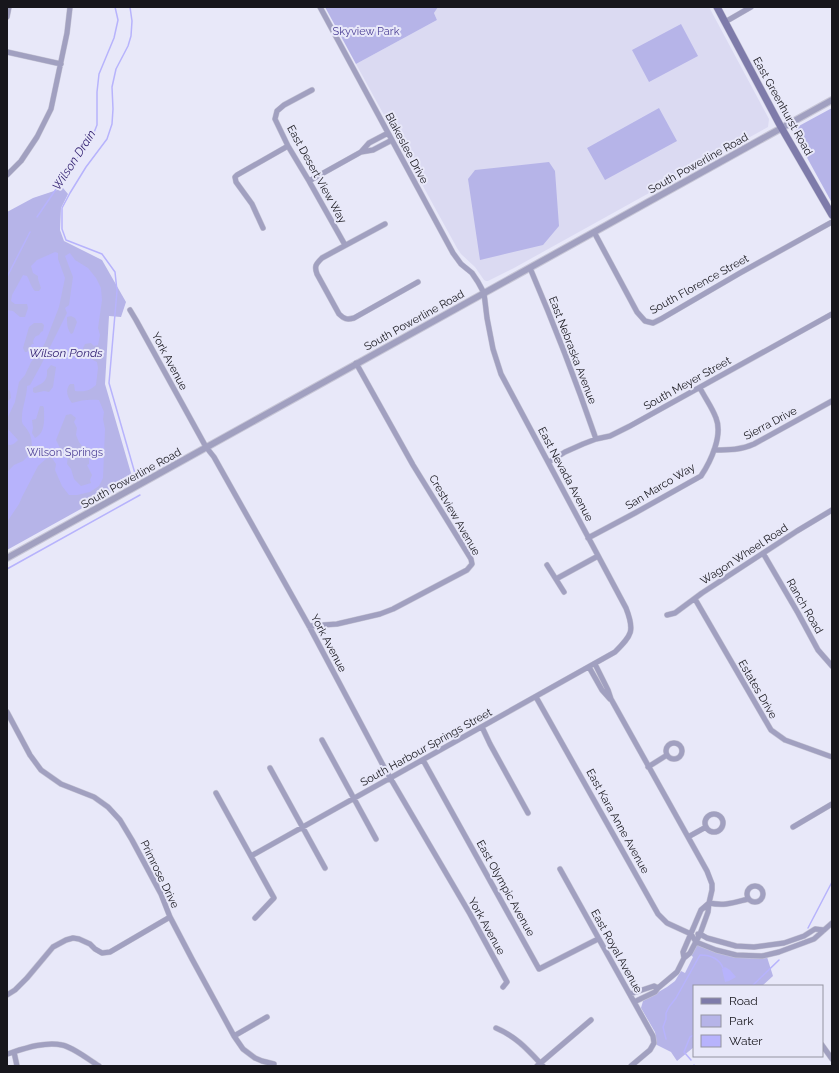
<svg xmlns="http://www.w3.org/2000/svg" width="839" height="1073" font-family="Raleway,sans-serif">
  <rect width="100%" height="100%" fill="#e8e8f9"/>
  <path fill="#dbdaf2" d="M438,7H709L769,119L768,127L514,268L488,281H486L484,280L475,267L461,254L457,248L356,64L437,20L434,13Z"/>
  <path fill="#b6b4e8" d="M325,7H438L434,13L437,20L356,64Z
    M681,24L698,56L649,82L632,50Z
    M659,108L677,141L605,180L587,148Z
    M832,108V203L794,134L797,127Z
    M549,162L555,171L559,226L543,245L480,260L468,179L475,170Z
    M63,188L68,194L61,208L60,230L64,241L102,260L126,302L121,317L109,316L105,384L133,480L7,550V212L33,198Z
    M701,945L716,951L767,957L773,976L762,986H694V1047L677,1061L671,1052L655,1044L656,1038L655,1032L641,1008L643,1001L667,987L675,981L681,971L685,973L693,957L690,954L694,946Z"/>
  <path fill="#b7b3fc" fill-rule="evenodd" d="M55,252L58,253V259L65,278L59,307L45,343L39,353L31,362L25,375L19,382L15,402L7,419V402L11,398L10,391L7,389V310L13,311L20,317H25L28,308L27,304H15L11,301L12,295L23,275L27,276C30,281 31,287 35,291H39L41,288L38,279V276L33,273L31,266L37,260ZM34,323H42L44,325L43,331L41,332L39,335C35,336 34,338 33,342L34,344H32L27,352H25L23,348L29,327Z
    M70,253L75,260L88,268L96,278L101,288L102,300L98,328L100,335L98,345L94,346L91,343L85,344L83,348V355L97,362L98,368L96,385C89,391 85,392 75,391L74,384H70C65,390 67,397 72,403C81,400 89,399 99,400L104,412L103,419L105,429L103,478L99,486L90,492L77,495H69L62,486L55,470L56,464L52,458H47L38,466L22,497L19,504L7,522V472L14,465L23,461L32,452C32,445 32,436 28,431C25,425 21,426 22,417C22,407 27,397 27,386L30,385L41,365L67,313L65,308L69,305L73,277L65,256ZM71,316L75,318L77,322L73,333L71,334C67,329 67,323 67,317ZM51,365L56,367L53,387L49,392L44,391L35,393L33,392V388C42,383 48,382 47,370ZM40,406H43L44,408C44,418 46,433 35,438L32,433L33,428L32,420L36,419ZM71,414L76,418L74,422L77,428L76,435L79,442L82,446L90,448L88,450L89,454V464L87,465L92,475L90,480L91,483L81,486L74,479L71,469L67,464L68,455L65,451L60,448L56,440L66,415Z
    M7,428L18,440C15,443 11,447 7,444Z
    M725,967L730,970L736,977L729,981L725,982L722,969Z"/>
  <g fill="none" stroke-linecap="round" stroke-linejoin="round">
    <path stroke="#b7b3fc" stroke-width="1.5" d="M130,7L132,21L131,36L128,46L116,69L112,87L113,109L112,124L107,139L86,167L70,193L62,208V229L66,240L102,254L115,272L117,291L109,383L136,477
      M37,217L93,135L97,125V92L99,74L114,38L118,20L115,7
      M7,277L30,232
      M7,569L140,495
      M808,928L832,882
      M752,986L779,960
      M666,1039L663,1027L666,1019V1013L669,1007L676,998L700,955C711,955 719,958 723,968
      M691,1060L684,1052L690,1037L694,1035
      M694,1065L695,1066"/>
    <g stroke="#c7c6d6" stroke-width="6">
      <path id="minor" d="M7,17L9,7
        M725,22L751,7
        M7,52L61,64
        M312,90L284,105L277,111L275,119L288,146L309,181L345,245
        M388,133L369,143L361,152L373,150L392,140
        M7,175L21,161L37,137L51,109L67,33L70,7
        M309,181L361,152
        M385,224L322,258C316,264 314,266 317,274L339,314C344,319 347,320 354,318L418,282
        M263,228L252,204L236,182L235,177L237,175L288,146
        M594,232L637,312L645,321L653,323L661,319L740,273L832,222
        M530,268C554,324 576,381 596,439
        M130,310L136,320L206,447L214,457L309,626L385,769L470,914L507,982L503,987
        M714,450C729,450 741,450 754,444L832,401
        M549,462L565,452L583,444L596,439L610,436L630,426L832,314
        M588,538L635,513L701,476C711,461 723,435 716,418C712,407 705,398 700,388
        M763,553L798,613L818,650L832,666
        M547,565L564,592
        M556,579L598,556
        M695,599L771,730L785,740L832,757
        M667,615L675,613L702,593L797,531L832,510
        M309,626L337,624L380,614L393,609L467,570L472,564L471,559L413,465L356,363
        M595,664L608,690L611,699L707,871L712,884V890L709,903L708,912L700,934L690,953L684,958L677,972L658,988L655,992L634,1002
        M589,667L602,690L610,699
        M536,697L658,914L667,923L691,934L696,942L716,950L736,955L762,956L779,952L814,939L832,923
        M7,712L30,755L41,770L61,784L94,797L108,807L120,820L132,840L161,894L170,917L192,959L234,1036L243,1049L255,1058L262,1061L274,1064
        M482,727L490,744L528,813
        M322,740L376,839
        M666 751a8 8 0 1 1 16 0a8 8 0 1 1-16 0Z
        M423,760L539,969L598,939
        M648,767L667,755
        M270,768L325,868
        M216,793L274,898L255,918
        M705 823a9 9 0 1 1 18 0a9 9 0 1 1-18 0Z
        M793,827L832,804
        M688,837L706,827
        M251,856L615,652C632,635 635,631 626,608L501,374L493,349L487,318L484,293L478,282L472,273L461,264L453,253L320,7
        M560,869C591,925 622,980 653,1036L654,1043L650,1050L631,1066
        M747 894a8 8 0 1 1 16 0a8 8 0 1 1-16 0Z
        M709,903C725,906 732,903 748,899
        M698,934H700L707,938L736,946L754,947L784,943L804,936L815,929L824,930
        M684,958L683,952L701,910L709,903
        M630,994L654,986L658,988
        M7,995L15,990L27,978L53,947L66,940L73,938L79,939L90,944L95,949L102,953L110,952L170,917
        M496,1028C517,1037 528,1050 543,1066
        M234,1036L267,1017
        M822,1045L832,1059
        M14,1052L17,1066
        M7,1054C23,1049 45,1041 62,1045C73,1047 89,1060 99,1066
        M537,1066L591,1020"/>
    </g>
    <g stroke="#c7c6d6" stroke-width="8">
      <path id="tertiary" d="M7,558C282,406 556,252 832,100"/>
    </g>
    <g stroke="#c7c6d6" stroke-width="8">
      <path id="secondary" d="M717,7L781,127L832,215"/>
    </g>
    <use href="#minor" stroke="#a1a0c0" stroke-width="5"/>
    <use href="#tertiary" stroke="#a1a0c0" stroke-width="6"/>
    <use href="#secondary" stroke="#7e7baa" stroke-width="7"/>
  </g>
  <g text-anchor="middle" stroke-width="4" stroke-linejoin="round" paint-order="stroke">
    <g font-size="11" fill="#504498" stroke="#e8e8f9">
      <text x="366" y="35">Skyview Park</text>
      <text x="65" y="456">Wilson Springs</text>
    </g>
    <g font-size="11" fill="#17161c" stroke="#e8e8f9">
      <text transform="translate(783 106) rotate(61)" y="4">East Greenhurst Road</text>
      <text transform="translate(407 148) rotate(62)" y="4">Blakeslee Drive</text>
      <text transform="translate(698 163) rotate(-29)" y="4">South Powerline Road</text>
      <text transform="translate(317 174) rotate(61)" y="4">East Desert View Way</text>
      <text transform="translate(699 284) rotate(-29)" y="4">South Florence Street</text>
      <text transform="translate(414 320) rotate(-29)" y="4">South Powerline Road</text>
      <text transform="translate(573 350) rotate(69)" y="4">East Nebraska Avenue</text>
      <text transform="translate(170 361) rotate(62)" y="4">York Avenue</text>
      <text transform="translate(687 383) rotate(-29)" y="4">South Meyer Street</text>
      <text transform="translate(770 423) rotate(-28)" y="4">Sierra Drive</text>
      <text transform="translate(566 474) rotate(62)" y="4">East Nevada Avenue</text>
      <text transform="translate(131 478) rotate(-29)" y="4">South Powerline Road</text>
      <text transform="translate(660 486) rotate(-31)" y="4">San Marco Way</text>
      <text transform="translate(455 515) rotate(60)" y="4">Crestview Avenue</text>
      <text transform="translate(744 554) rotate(-33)" y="4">Wagon Wheel Road</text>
      <text transform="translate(805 606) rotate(60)" y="4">Ranch Road</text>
      <text transform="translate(329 643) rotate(62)" y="4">York Avenue</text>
      <text transform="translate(758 689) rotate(60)" y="4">Estates Drive</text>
      <text transform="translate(426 747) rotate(-29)" y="4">South Harbour Springs Street</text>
      <text transform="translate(618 821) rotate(61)" y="4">East Kara Anne Avenue</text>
      <text transform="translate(160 874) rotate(64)" y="4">Primrose Drive</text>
      <text transform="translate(506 888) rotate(61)" y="4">East Olympic Avenue</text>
      <text transform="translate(487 926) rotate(61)" y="4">York Avenue</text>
      <text transform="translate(617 951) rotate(61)" y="4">East Royal Avenue</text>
    </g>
    <g font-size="12" font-style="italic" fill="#311f70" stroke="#e8e8f9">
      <text transform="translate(74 160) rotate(-57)" y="4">Wilson Drain</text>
      <text x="66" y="357">Wilson Ponds</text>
    </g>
  </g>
  <rect width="839" height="1073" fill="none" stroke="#17161c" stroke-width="16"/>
  <rect x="693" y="985" width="130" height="72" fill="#e8e8f9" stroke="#9494a1"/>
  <rect x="701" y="998" width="20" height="6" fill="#7e7baa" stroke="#9494a1"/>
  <text x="729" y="1005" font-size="12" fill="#17161c">Road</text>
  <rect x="701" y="1015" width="20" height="12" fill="#b6b4e8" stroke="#9494a1"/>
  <text x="729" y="1025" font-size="12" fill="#17161c">Park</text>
  <rect x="701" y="1035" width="20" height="12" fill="#b7b3fc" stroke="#9494a1"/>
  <text x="729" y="1045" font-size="12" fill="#17161c">Water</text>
</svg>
